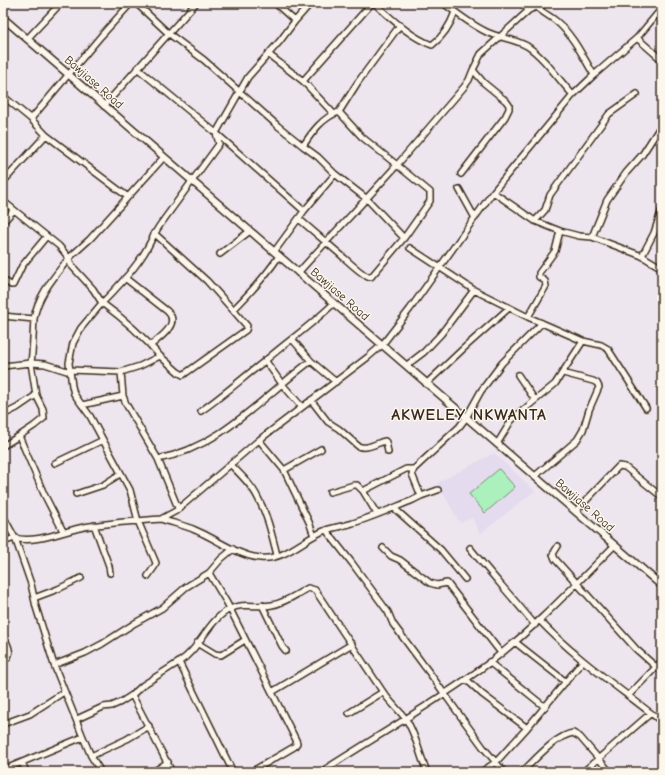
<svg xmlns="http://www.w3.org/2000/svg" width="665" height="775" font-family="'Comic Neue',sans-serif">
  <rect width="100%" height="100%" fill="#eee6ee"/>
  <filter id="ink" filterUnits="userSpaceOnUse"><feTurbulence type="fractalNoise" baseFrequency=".025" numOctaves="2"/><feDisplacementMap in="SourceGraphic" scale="8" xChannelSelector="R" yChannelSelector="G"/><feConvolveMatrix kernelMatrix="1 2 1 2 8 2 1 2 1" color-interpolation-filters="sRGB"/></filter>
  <g filter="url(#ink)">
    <path fill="#e4dbef" d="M494,453L535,491L480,534L472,518L460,523L437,483Z"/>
    <path fill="#acf1bd" stroke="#748e6e" d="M499,469L515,487L485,513L469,494Z"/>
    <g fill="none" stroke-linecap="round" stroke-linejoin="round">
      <g stroke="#3b2a1e" stroke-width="8">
        <path id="minor" d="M136,3L168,33L204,60L278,126L303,146
          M275,3L295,21
          M374,3C391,18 410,37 432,45C444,36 450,26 455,12
          M443,3C457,13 472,26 489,33C501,38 515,39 527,46C545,58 558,79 573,95
          M521,3L529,10
          M538,8C543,13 550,16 556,21C573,35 583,57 594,75
          M400,25L358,82L339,112L362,137L397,165L464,87L469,80L473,70
          M637,38L662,60
          M27,39L61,3
          M268,54L303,81L333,113
          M137,68L216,133L304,211
          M303,81L372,3
          M3,96L31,119L46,135L128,197
          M104,106L196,3
          M31,119L101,36L131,3
          M164,157L90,239L69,258L71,265L93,289L102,303C116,289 130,274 141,258C149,247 153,235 160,225L219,144L216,133L248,77L280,41L295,21L311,3
          M335,174L318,157L303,146C312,132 323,117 339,112
          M461,174L505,117L509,109V105L506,101L484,83L473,70L481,54L529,10L547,3
          M3,182L46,135
          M459,189L475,218
          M493,192L535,221L560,231L579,236L592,237L642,256L662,268
          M3,201L59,246L69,258C55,276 37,296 34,319C33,334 33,348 31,363L45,364L67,371L70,370L121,372
          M535,221L545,210L550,195L558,184L609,114L637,94
          M3,222L13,211
          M154,233L207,281L233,310
          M592,237L607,200L626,173L642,155L662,124
          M410,248L474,290L528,317L583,341L601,345L608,349L646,408
          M274,252L304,211L335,174L349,185L367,199L404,238
          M220,254L250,231
          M642,256L654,233L662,209
          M298,273C331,236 364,202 397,165L430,192V201L404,238L371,277H368C358,271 350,263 341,255C327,243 313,231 299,219
          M125,278L167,311C181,323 161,337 151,345
          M3,280L11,285H13L22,266L46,237
          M3,316L34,319
          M528,317L546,286L545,281L539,277V273L555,251L560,231
          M292,339L311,361
          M265,360L282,384L302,407
          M407,365L424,352L441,334L474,290
          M3,366L31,363L36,395L43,409L44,418L34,426L19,436L44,494L63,531
          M518,375L535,400
          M426,384L464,348L509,308
          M311,400L328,422L339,429L358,446C367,450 376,443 385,441L386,442L388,452
          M82,405L123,396
          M201,411C224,395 244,377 266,360C288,341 313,324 334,303
          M3,415L17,408L36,395
          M259,440L284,470L309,522L314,536
          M497,444L511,421L516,416L555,384L583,341
          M3,446L19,436
          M158,459L126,404L123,396L121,372L140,366L160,356L178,372L183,375L246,330L247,326L233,310C250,293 266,276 279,256
          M55,463L103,440
          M230,464C240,474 252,485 258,498C268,516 272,536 277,555
          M284,470L321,449
          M535,476L577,440L583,430L589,410L599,387L597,383L593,381L563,373
          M363,491L406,469H414
          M330,492L354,485H357L363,491L377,514
          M76,494L103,485L120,474
          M421,496L438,490
          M178,508L158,459C220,448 263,396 311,361L336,382
          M394,508L441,550L465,579
          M576,511L619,466L625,467L662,497
          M3,516L15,538L3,542
          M161,519C172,523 184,525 195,530C217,539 236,555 260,558C285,561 304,538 326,530C335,527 344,526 353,523C373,517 393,508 413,500L421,496L412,474L414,469L459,427L466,418L481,391L502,363L542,323
          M94,525L109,566L110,573
          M326,530L352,563L388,612L393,624L431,675L456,710L483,747L504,772
          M558,546L553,554L555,559L636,649L655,666
          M383,548L391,556L400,560L430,583L437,585L447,583L501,653
          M470,548C491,574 514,599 535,625
          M209,573L227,603L296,740L297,743L294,747L251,772
          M148,576L155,566L156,563L138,521L130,490L90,416L74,394L72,386L69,363L73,343L81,328L102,303C124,319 143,336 160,356
          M34,598L58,589L81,578
          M262,605L282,646L286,651
          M540,621C576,659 621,689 662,722
          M3,635C7,643 15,656 3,661
          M515,642L566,682
          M197,643L215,654L221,655L245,640
          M489,662L545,707
          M54,665L85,653L102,644L135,623L162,608L186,587L209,573L221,559L233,549
          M466,679L482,694L527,728
          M272,692L352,644
          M132,695L172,772
          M628,696L662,661
          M349,713L383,692
          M77,719L103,707L112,706L121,702L132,695L143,685L179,662
          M3,724L30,714L64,692
          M91,756L127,739L149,726
          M22,762L26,772
          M3,770L83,737
          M101,772L91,756L83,737L54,665L36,607L31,584L15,538C34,544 64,531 84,527C108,523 136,521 161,519L176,511L259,440L368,357L382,345L410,309L493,192L573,95L594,75L637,38L662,8
          M153,772L168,762
          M233,772L179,662C200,649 207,621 230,609C243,602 258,608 272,605C285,603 297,594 308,588L315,590L383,692C389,701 398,709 405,718C415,731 420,756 427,772
          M321,772C377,736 436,702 489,663C535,628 574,586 615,545
          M481,772L496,762L527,728L583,661
          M522,772C535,760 555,736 573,733L580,737L610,772
          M583,772L651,713
          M658,772L662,768"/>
      </g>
      <g stroke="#3b2a1e" stroke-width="9">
        <path id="major" d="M3,18L662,586"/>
      </g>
      <use href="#minor" stroke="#fbf7ec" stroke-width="5"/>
      <use href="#major" stroke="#fbf7ec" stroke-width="6"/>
    </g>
  </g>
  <g text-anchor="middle" stroke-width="3" stroke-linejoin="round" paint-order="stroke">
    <g font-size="12" fill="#3b2a1e" stroke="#fbf7ec">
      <text transform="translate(94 82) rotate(41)" y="4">Bawjiase Road</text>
      <text transform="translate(340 294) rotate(41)" y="4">Bawjiase Road</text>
      <text transform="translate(585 505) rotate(41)" y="4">Bawjiase Road</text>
    </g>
    <g font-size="16" font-weight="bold" letter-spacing="1" fill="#3b2a1e" stroke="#fbf7ec">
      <text x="469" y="420">AKWELEY NKWANTA</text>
    </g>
  </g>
  <rect width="665" height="775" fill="none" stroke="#fbf7ec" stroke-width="16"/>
  <rect x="8" y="8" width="649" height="759" fill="none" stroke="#3b2a1e" stroke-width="1.5" filter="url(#ink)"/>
</svg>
